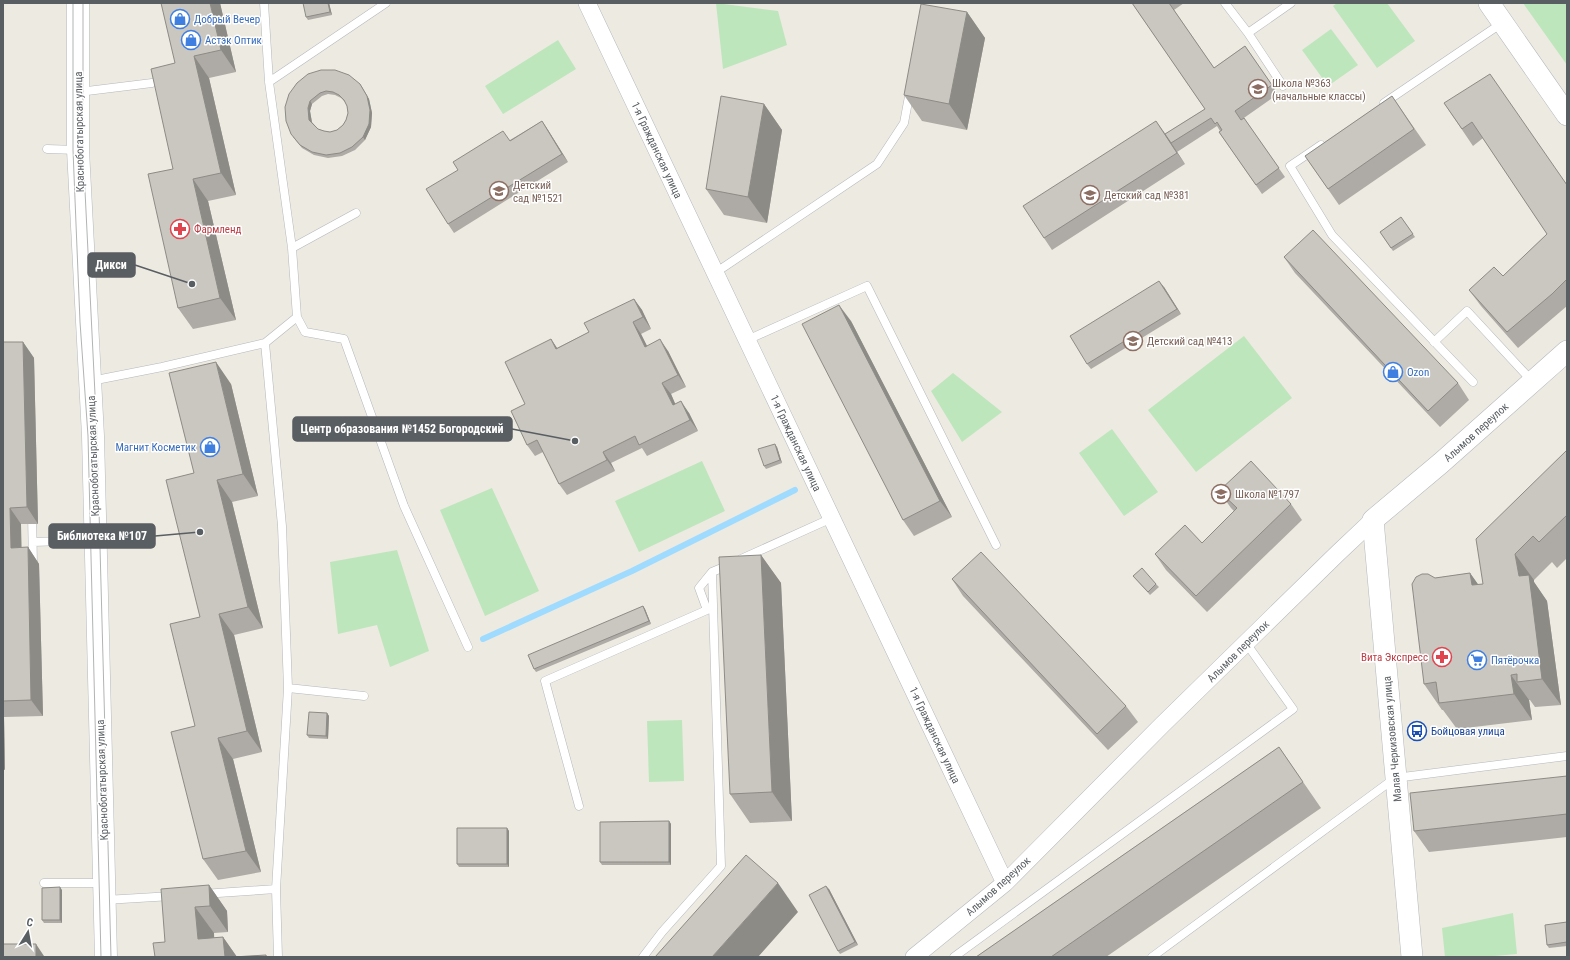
<svg xmlns="http://www.w3.org/2000/svg" width="1570" height="960" font-family="'Roboto Condensed',sans-serif">
  <rect width="100%" height="100%" fill="#edeae1"/>
  <path fill="#bee6bc" d="M716,3L778,11L787,45L723,69Z
    M1337,3H1387L1415,41L1377,68L1333,6Z
    M1523,3H1567V65Z
    M1331,29L1358,65L1328,86L1302,50Z
    M558,40L576,69L503,114L485,86Z
    M1244,336L1292,398L1196,472L1148,410Z
    M953,373L1002,412L962,442L931,391Z
    M1112,429L1158,492L1124,516L1079,453Z
    M702,461L725,511L639,552L615,501Z
    M492,488L539,591L485,616L440,510Z
    M397,550L429,651L390,667L377,625L338,634L330,562Z
    M682,720L684,781L649,782L647,721Z
    M1513,913L1517,954L1483,957H1445L1442,928Z"/>
  <g fill="none" stroke-linecap="round" stroke-linejoin="round">
    <path stroke="#9fdbff" stroke-width="6" d="M483,639L632,571L795,490"/>
    <g stroke="#b4b7bc" stroke-width="9">
      <path id="service" d="M1225,3L1248,33
        M269,82L386,3
        M1283,86L1248,33L1291,3
        M79,92L152,83
        M1384,103L1502,23
        M1321,145L1290,166L1332,235L1473,382
        M47,149L77,150
        M292,248L356,213
        M715,273L877,164L904,123L910,91
        M297,317L305,332L344,339L404,506L468,647
        M747,340L867,286L996,545
        M1434,342L1467,311L1532,381
        M265,343L282,526L288,688L276,889L278,957
        M91,381L162,367L265,343L297,317L292,248L269,82L264,3
        M32,514L33,565
        M33,542L94,540
        M741,559L832,518
        M288,688L364,696
        M579,806L545,681L707,610L699,588L712,572
        M44,883H103
        M203,894L276,889
        M105,900L172,896
        M643,957L662,932L721,866L712,572L729,565
        M954,957L1293,709L1246,643
        M1152,957L1395,778L1567,756"/>
    </g>
    <g stroke="#b4b7bc" stroke-width="18">
      <path id="minor" d="M587,3L1005,883
        M914,957L1005,883L1162,725L1338,553L1373,520"/>
    </g>
    <g stroke="#b4b7bc" stroke-width="22">
      <path id="tertiary" d="M1489,3L1567,115
        M1412,957L1373,520L1441,463L1567,351"/>
    </g>
    <g stroke="#b4b9be" stroke-width="23">
      <path id="secondary" d="M78,3V150L93,436L106,957"/>
    </g>
    <use href="#service" stroke="#fff" stroke-width="8"/>
    <use href="#minor" stroke="#fff" stroke-width="17"/>
    <use href="#tertiary" stroke="#fff" stroke-width="21"/>
    <use href="#secondary" stroke="#fff" stroke-width="22"/>
    <path stroke="#b2b3b3" stroke-width="1" d="M73,3V150L80,322L88,436L101,957
      M83,3V150L97,435L111,957"/>
  </g>
  <path fill="#aeaaa5" fill-rule="evenodd" d="M220,3L236,72L209,78L236,195L208,201L236,320L193,329L178,308L173,169L175,63Z
    M329,3L332,15L308,20L306,17Z
    M1132,3H1184L1174,10L1214,68L1245,46L1278,94L1241,120L1244,118L1285,177L1262,194L1219,132L1220,131L1217,126L1177,152L1185,164L1052,250L1044,238L1165,134L1205,109Z
    M967,12L985,38L967,130L922,121L904,95Z
    M321,70L362,87L369,99L372,113L371,127L365,140L355,150L342,156L328,158L314,155L302,148L293,137ZM328,94L335,95L341,98L345,102L347,106L348,113L346,120L343,125L337,130L330,132L324,131L318,129L312,122L310,111L312,104L322,96Z
    M1392,96L1426,145L1339,205L1305,156Z
    M1444,103L1567,185V306L1518,348L1481,306L1469,290L1503,276L1547,234L1483,138L1473,146Z
    M764,104L782,130L767,223L724,215L706,189Z
    M542,121L548,130L568,162L454,233L448,224L510,140Z
    M1401,217L1415,237L1393,251L1380,232Z
    M1284,257L1458,383L1469,400L1440,427L1295,273Z
    M1164,287L1181,314L1091,369L1087,364Z
    M634,299L642,310L651,329L641,334L647,346L668,351L686,387L671,394L675,404L689,413L698,431L647,456L642,448L611,463L615,471L567,495L559,484L543,452L535,456L527,445L525,404L551,339L557,348L589,332Z
    M851,321L952,517L914,536L903,520Z
    M3,342H23L34,358L38,524H21V548L28,547L39,564L43,716L4,717L5,770H3Z
    M231,384L258,496L232,502L263,628L234,635L262,752L233,759L261,872L218,880L203,859L195,726L200,617L194,473Z
    M777,447L782,463L766,469L764,466Z
    M1567,450V558L1557,568L1552,562L1534,580V582L1547,601L1561,705L1535,707L1530,700H1529L1532,720L1457,729L1443,710H1442L1424,684L1435,578L1470,573L1478,585L1483,584Z
    M1219,491L1291,504L1302,520L1207,612L1166,570L1155,554L1202,543L1234,511L1231,508Z
    M761,555L781,583L792,821L750,823L730,794Z
    M1133,576L1156,584L1159,587L1150,595Z
    M952,579L1126,706L1138,722L1108,750L963,596Z
    M643,606L645,609L651,624L536,672L534,669Z
    M327,713L329,716L328,739L309,738L307,735Z
    M1279,747L1321,808L1106,957H976Z
    M1567,776V837L1429,852L1414,831Z
    M669,821L671,824V865H602L600,862Z
    M507,828L509,831V867H459L457,864Z
    M209,885L227,911L228,932L214,933V938L223,937L237,957L266,955L268,957H155Z
    M829,889L858,945L840,954L838,951Z
    M62,890V923H44L42,920Z
    M1567,922V946L1549,948L1547,945Z"/>
  <path fill="#8d8b86" d="M210,3H220L236,72L221,50Z
    M328,3H329L332,15L330,12Z
    M967,12L985,38L967,130L949,104Z
    M194,56L209,78L236,195L221,173Z
    M360,84L369,99L372,113L371,127L365,140L363,137Z
    M310,101L312,104L310,111L312,123L309,120L308,108Z
    M764,104L782,130L767,223L748,197Z
    M542,121L548,130L568,162L562,154Z
    M1156,121L1164,132L1185,164L1177,153Z
    M193,179L208,201L236,320L220,298Z
    M1159,281L1164,287L1181,314L1177,309Z
    M634,299L642,310L651,329L643,317Z
    M839,305L851,321L952,517L940,501Z
    M633,322L641,334L653,358L645,347Z
    M551,339L559,351L556,349Z
    M660,339L668,351L686,387L678,375Z
    M23,342L34,358L38,524L27,507Z
    M216,362L231,384L258,496L243,474Z
    M662,383L671,394L681,417L673,405Z
    M681,401L689,413L698,431L690,420Z
    M775,444L777,447L782,463L780,460Z
    M603,452L611,463L615,471L607,460Z
    M217,480L232,502L263,628L248,607Z
    M10,508L21,524L22,564L11,548Z
    M28,547L39,564L43,716L31,700Z
    M1515,554L1534,580V582L1547,601L1561,705L1542,679L1519,576Z
    M761,555L781,583L792,821L772,792Z
    M1470,573L1488,598L1472,585Z
    M643,606L645,609L651,624L649,621Z
    M219,614L234,635L262,752L247,731Z
    M1511,675L1529,700L1532,720L1514,694Z
    M327,713L329,716L328,739L326,736Z
    M3,716L4,717L5,770L3,767Z
    M218,738L233,759L261,872L246,851Z
    M669,821L671,824V865L669,862Z
    M507,828L509,831V867L507,864Z
    M778,883L798,912L758,957H712Z
    M209,885L227,911L228,932L210,906Z
    M826,886L829,889L858,945L855,942Z
    M60,887L62,890V923L60,920Z
    M195,907L214,933L215,957L198,939Z
    M223,937L237,957H225Z
    M36,944L44,956V957H36Z"/>
  <path fill="#cac6c0" stroke="#8d8b86" fill-rule="evenodd" d="M161,3H210L221,50L194,56L221,173L193,179L220,298L178,308L148,174L173,169L151,69L175,63Z
    M303,3H328L330,12L306,17Z
    M1132,3H1169L1214,68L1245,46L1272,85L1235,111L1241,120L1244,118L1279,168L1256,185L1219,132L1222,130L1217,122L1215,124L1211,118L1171,143L1165,134L1205,109Z
    M921,4L967,12L949,104L904,95Z
    M321,70H335L349,75L360,84L367,96L370,110L369,124L363,137L352,147L340,153L326,155L312,152L300,145L291,134L286,121L285,107L289,94L297,83L308,74ZM326,91L333,92L339,95L344,100L347,106L348,113L346,120L343,125L337,130L330,132L324,131L318,129L309,120L308,108L310,101L320,93Z
    M1490,74L1567,185V279L1552,294L1507,332L1469,290L1494,267L1503,276L1547,234L1472,122L1462,129L1444,103Z
    M721,96L764,104L748,197L706,189Z
    M1392,96L1414,129L1328,189L1305,156Z
    M542,121L562,154L448,224L426,189L458,170L453,162L503,131L510,141Z
    M1156,121L1177,153L1044,238L1023,206Z
    M1401,217L1413,234L1391,248L1380,232Z
    M1313,230L1458,383L1428,411L1284,257Z
    M1159,281L1177,309L1087,364L1070,336Z
    M634,299L643,317L633,322L645,347L660,339L678,375L662,383L673,405L681,401L690,420L639,445L635,436L603,452L607,460L559,484L537,440L527,445L511,411L525,404L505,362L551,339L556,349L589,332L584,323Z
    M839,305L940,501L903,520L802,324Z
    M3,342H23L27,507L10,508L11,548L28,547L31,700L3,701Z
    M216,362L243,474L217,480L248,607L219,614L247,731L218,738L246,851L203,859L171,732L195,726L170,624L200,617L166,480L194,473L169,373Z
    M775,444L780,460L764,466L758,449Z
    M1567,450V515L1539,542L1533,536L1515,554L1519,576L1529,575L1542,679L1517,682V674L1511,675L1514,694L1439,703L1436,682L1424,684L1412,584L1416,577L1422,574H1428L1435,578L1470,573L1472,585L1483,584L1476,539Z
    M1251,461L1291,504L1196,596L1155,554L1185,525L1202,543L1237,508L1219,491Z
    M981,552L1126,706L1097,734L952,579Z
    M761,555L772,792L730,794L719,557Z
    M1142,568L1156,584L1148,592L1133,576Z
    M643,606L649,621L534,669L528,655Z
    M309,712L327,713L326,736L307,735Z
    M1279,747L1303,782L1051,957H976Z
    M1567,776V814L1414,831L1410,793Z
    M669,821V862H600V822Z
    M457,828H507V864H457Z
    M746,855L778,883L712,957H655Z
    M209,885L210,906L195,907L198,939L223,937L225,957H155L153,943L165,942L161,889Z
    M826,886L855,942L838,951L809,895Z
    M60,887V920H42V888Z
    M1567,922V942L1547,945L1545,925Z
    M3,944H36V957H3Z
    M266,955V957H233Z"/>
  <defs>
    <g id="shop-ring" transform="scale(1)"><circle r="9.5" fill="#fff" stroke="#3f7fe0" stroke-width="1.5"/><path d="M-5-2.5h2.3a2.7 3.5 0 0 1 5.4 0H5L5.5 6h-11ZM-1.5-2.5h3a1.5 2.3 0 0 0-3 0Z" fill="#3f7fe0"/></g>
    <g id="school-ring" transform="scale(1)"><circle r="9.5" fill="#fff" stroke="#8d6e63" stroke-width="1.5"/><path d="M0-5L7-2L0 1L-7-2ZM-4 1L0 2.5L4 1V4Q0 6-4 4Z" fill="#8d6e63"/></g>
    <g id="pharmacy-ring" transform="scale(1)"><circle r="9.5" fill="#fff" stroke="#e0444e" stroke-width="1.5"/><path d="M-2-6h4v4h4v4h-4v4h-4v-4h-4v-4h4Z" fill="#e0444e"/></g>
    <g id="supermarket-ring" transform="scale(1)"><circle r="9.5" fill="#fff" stroke="#3f7fe0" stroke-width="1.5"/><path d="M-6-5.5h2.5l.6 2H6L4.5 2H-2.5L-4.4-4H-6ZM-1.5 3.2a1.3 1.3 0 1 0 .1 0ZM3 3.2a1.3 1.3 0 1 0 .1 0Z" fill="#3f7fe0"/></g>
    <g id="bus-ring" transform="scale(1)"><circle r="9.5" fill="#fff" stroke="#1a4fb4" stroke-width="1.5"/><path d="M-5-6H5V4H4V6H2V4H-2V6H-4V4H-5ZM-3.5-4V0h7V-4ZM-3.5 1.2v1.5H-2V1.2ZM2 1.2v1.5H3.5V1.2Z" fill="#1a4fb4"/></g>
  </defs>
  <g fill-rule="evenodd">
    <use href="#shop-ring" x="180" y="19"/>
    <use href="#shop-ring" x="191" y="40"/>
    <use href="#school-ring" x="1258" y="89"/>
    <use href="#school-ring" x="499" y="191"/>
    <use href="#school-ring" x="1090" y="195"/>
    <use href="#pharmacy-ring" x="180" y="229"/>
    <use href="#school-ring" x="1133" y="341"/>
    <use href="#shop-ring" x="1393" y="372"/>
    <use href="#shop-ring" x="210" y="447"/>
    <use href="#school-ring" x="1221" y="494"/>
    <use href="#pharmacy-ring" x="1442" y="657"/>
    <use href="#supermarket-ring" x="1477" y="660"/>
    <use href="#bus-ring" x="1417" y="731"/>
  </g>
  <g text-anchor="middle" stroke-width="3" stroke-linejoin="round" paint-order="stroke">
    <g font-size="11" fill="#366cbe" stroke="#fff" text-anchor="start">
      <text x="194" y="23">Добрый Вечер</text>
      <text x="205" y="44">Астэк Оптик</text>
      <text x="1407" y="376">Ozon</text>
      <text x="196" y="451" text-anchor="end">Магнит Косметик</text>
      <text x="1491" y="664">Пятёрочка</text>
    </g>
    <g font-size="11" fill="#785e54" stroke="#fff" text-anchor="start">
      <text x="1272" y="87">Школа №363<tspan x="1272" dy="13">(начальные классы)</tspan></text>
      <text x="513" y="189">Детский<tspan x="513" dy="13">сад №1521</tspan></text>
      <text x="1104" y="199">Детский сад №381</text>
      <text x="1147" y="345">Детский сад №413</text>
      <text x="1235" y="498">Школа №1797</text>
    </g>
    <g font-size="11" fill="#595e62" stroke="#fff">
      <text transform="translate(79 132) rotate(-91)" y="4">Краснобогатырская улица</text>
      <text transform="translate(657 150) rotate(65)" y="4">1-я Гражданская улица</text>
      <text transform="translate(1476 432) rotate(-42)" y="4">Алымов переулок</text>
      <text transform="translate(796 443) rotate(65)" y="4">1-я Гражданская улица</text>
      <text transform="translate(93 456) rotate(-92)" y="4">Краснобогатырская улица</text>
      <text transform="translate(1238 651) rotate(-45)" y="4">Алымов переулок</text>
      <text transform="translate(935 735) rotate(65)" y="4">1-я Гражданская улица</text>
      <text transform="translate(1392 739) rotate(-95)" y="4">Малая Черкизовская улица</text>
      <text transform="translate(102 780) rotate(-92)" y="4">Краснобогатырская улица</text>
      <text transform="translate(998 886) rotate(-42)" y="4">Алымов переулок</text>
    </g>
    <g font-size="11" fill="#be3a42" stroke="#fff" text-anchor="start">
      <text x="194" y="233">Фармленд</text>
      <text x="1428" y="661" text-anchor="end">Вита Экспресс</text>
    </g>
    <g font-size="11" fill="#164399" stroke="#fff" text-anchor="start">
      <text x="1431" y="735">Бойцовая улица</text>
    </g>
  </g>
  <path fill="none" stroke="#595e62" stroke-width="1.5" d="M192 284L135 265M575 441L512 429M200 532L155 536"/>
  <g fill="#595e62" stroke="#fff" stroke-width="1.5">
    <circle cx="192" cy="284" r="4"/>
    <circle cx="575" cy="441" r="4"/>
    <circle cx="200" cy="532" r="4"/>
  </g>
  <g fill="#595e62" stroke="#595e62" stroke-width="1.5">
    <rect x="88" y="253" width="47" height="24" rx="4"/>
    <rect x="293" y="417" width="219" height="24" rx="4"/>
    <rect x="49" y="524" width="106" height="24" rx="4"/>
  </g>
  <g font-size="12" text-anchor="middle" font-weight="bold" fill="#fff">
    <text x="111" y="269">Дикси</text>
    <text x="402" y="433">Центр образования №1452 Богородский</text>
    <text x="102" y="540">Библиотека №107</text>
  </g>
  <rect width="1570" height="960" fill="none" stroke="#595e62" stroke-width="8"/>
  <g transform="translate(28 932) rotate(11)" stroke="#ffffff" stroke-width="3" paint-order="stroke">
  <path d="M0-3L7 15L0 10L-7 15Z" fill="#595e62"/>
  <text y="-6" font-size="11" font-weight="bold" text-anchor="middle" fill="#595e62">С</text>
  </g>
</svg>
